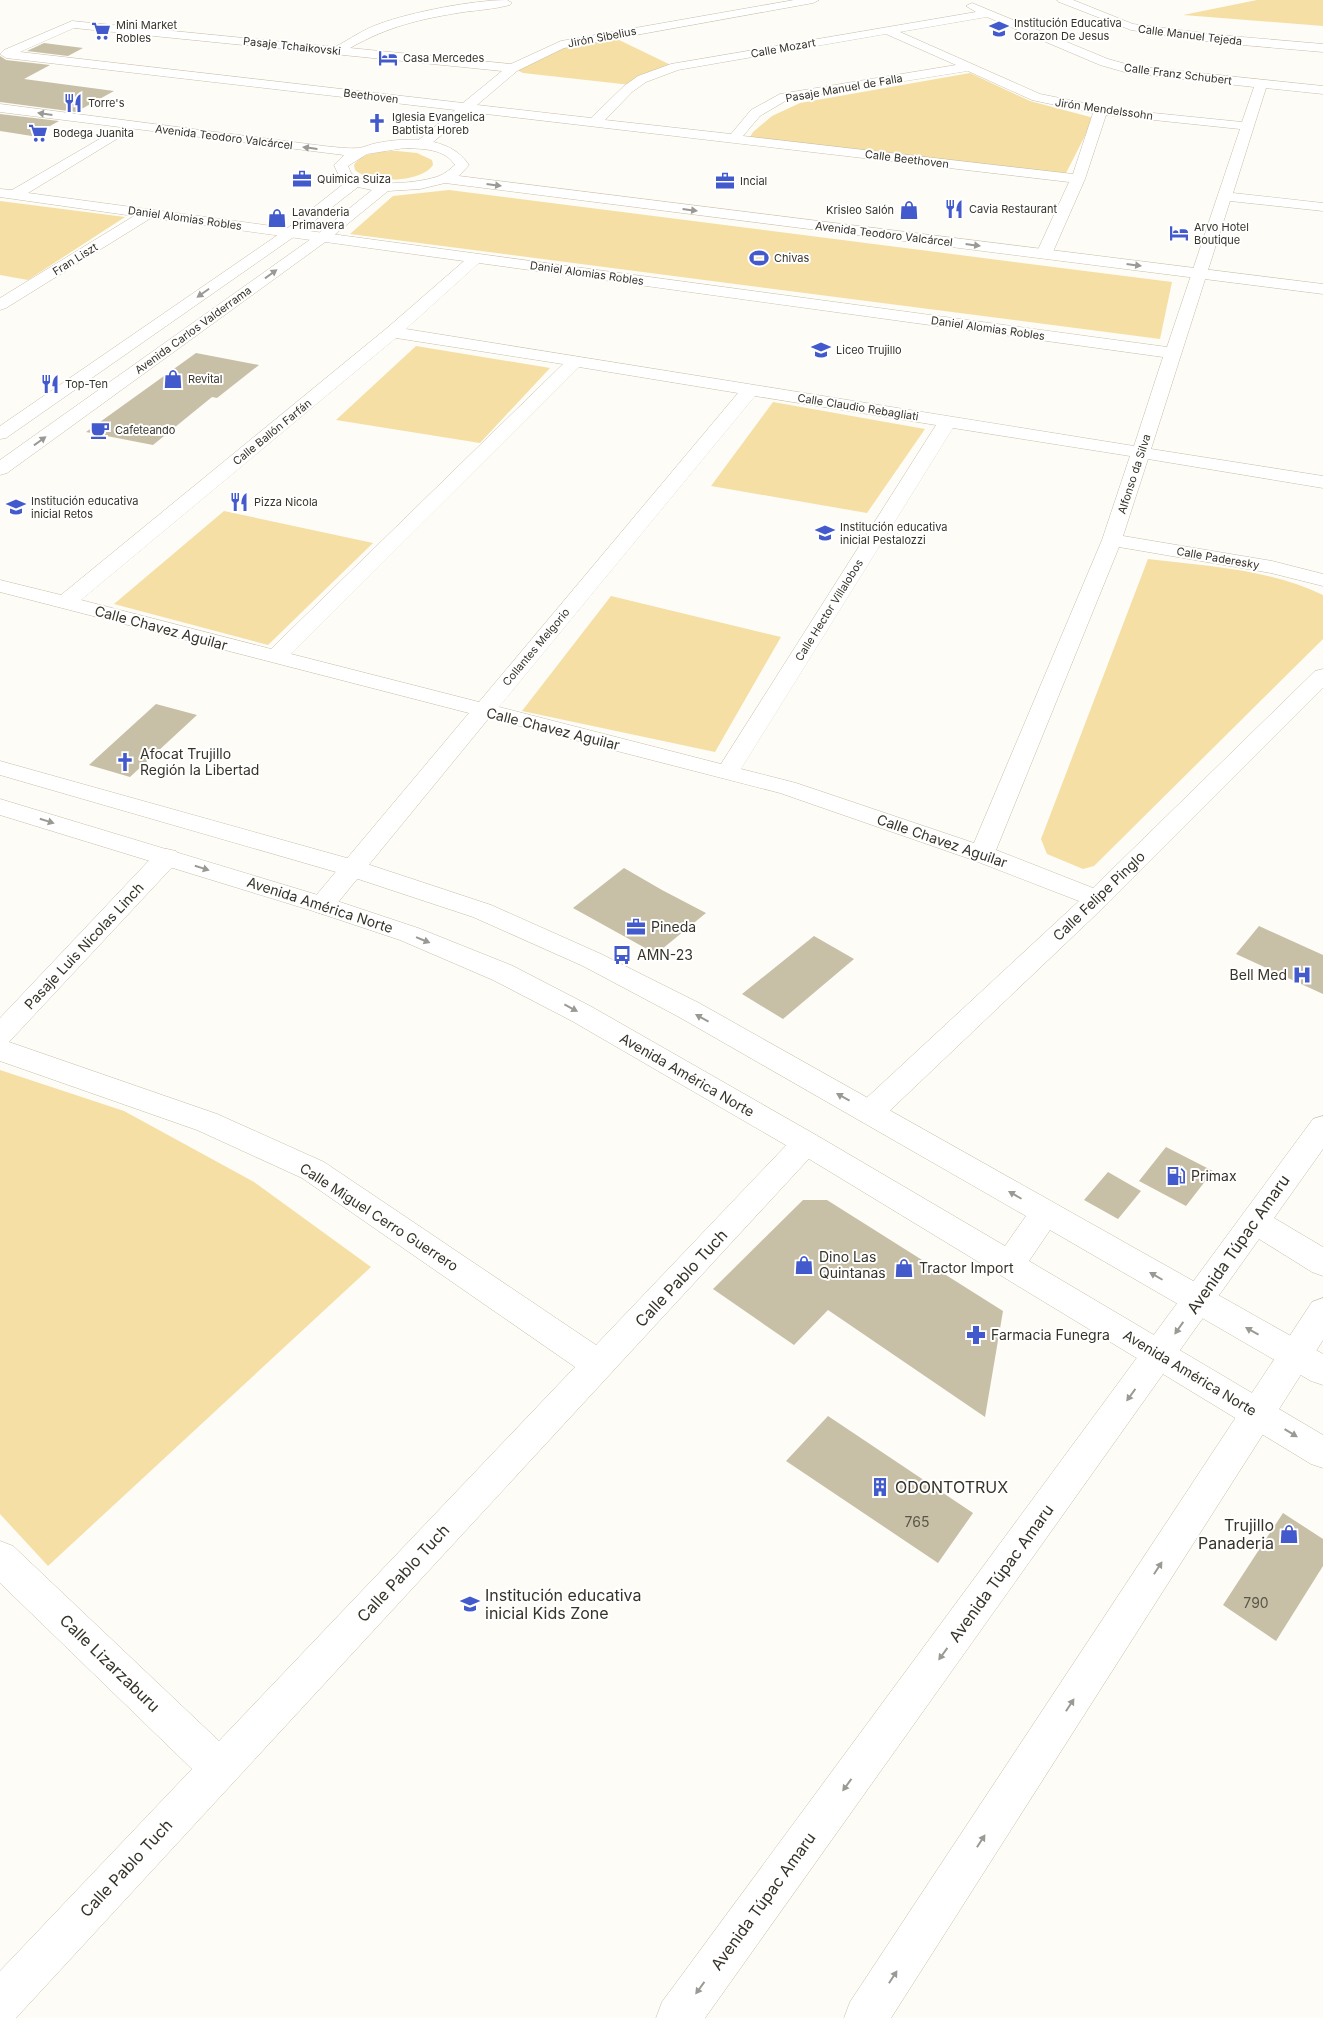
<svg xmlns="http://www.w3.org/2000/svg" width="1323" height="2018" font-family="Inter,sans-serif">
  <rect width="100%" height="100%" fill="#fdfcf7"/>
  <path fill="#f5dfa4" d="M1257,0H1323V26L1183,15Z
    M617,39L675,67L631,85L523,73L513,68L561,45H582Z
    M970,73L1030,101L1094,118L1065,175L750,137L753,132L772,116L800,103Z
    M397,151L417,153L432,160L433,165C421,183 371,184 355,170L354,165C362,152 382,151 397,151Z
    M449,190L1172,282L1160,339L350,234L393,196Z
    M0,201L125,217L28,280L0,275Z
    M416,346L550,368L480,443L336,420Z
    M773,402L925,429L867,513L711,486Z
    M224,511L373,543L268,645L114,604Z
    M1148,559C1207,566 1268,569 1323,595V639L1094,866L1083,869L1047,854L1041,839Z
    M611,596L781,637L715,752L522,711Z
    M0,1070L124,1111L254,1182L371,1267L48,1566L0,1514Z"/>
  <path fill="#c8bfa7" d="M44,43L83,48L68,56L27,51Z
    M0,56L6,60L50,65L24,79L114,91L76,112L0,102Z
    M0,114L59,121L32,136L0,131Z
    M196,353L259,365L217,398L212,397L153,445L86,432Z
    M156,704L197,715L130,777L89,765Z
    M624,868L662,890L706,913L656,954L573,908Z
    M1259,926L1323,955V994L1236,954Z
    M814,936L854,959L783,1019L742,994Z
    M1166,1147L1213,1171L1186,1206L1139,1181Z
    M1108,1172L1141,1191L1118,1219L1084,1200Z
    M803,1200H827L1003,1311L985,1417L828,1310L794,1345L713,1289Z
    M828,1416L973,1513L938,1563L786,1461Z
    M1283,1513L1323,1539V1566L1276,1641L1223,1605Z"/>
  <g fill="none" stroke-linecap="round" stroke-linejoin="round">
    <g stroke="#c7bea6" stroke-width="1">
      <path id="minor" d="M507,0L512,3L510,5C495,9 479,10 464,12C420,19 389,26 350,48L511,64L561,41L794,0H819L813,3L564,48L517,71L477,105L591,118L624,86L638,76L671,64L976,12L966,6L972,3L1108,59L1133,66L1323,86V94L1266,88L1233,193L1323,203V211L1230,201L1151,449L1323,476V488L1148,459L1123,536L1272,561L1323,574V586L1271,573L1119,547L996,850L1093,888L1315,671L1323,669V688L1106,905L880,1120L870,1123L860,1120L855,1112L860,1104L1079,901L973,860L780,793L489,718L331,911L322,914L313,911L309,905L313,899L469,713L0,592V580L61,595L387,328L464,261L151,218L6,308L0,310V298L134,216L0,197V189L12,190L115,130L122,134L120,137L28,193L1167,347L1240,129L1106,115L1085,179L1052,254L1049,257H1039L1036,254L1069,182L469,112L426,148H416L414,145L416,142L455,110L6,58L0,54L4,50L72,21L335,47C350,39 364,29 379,24C411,12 474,0 507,0ZM987,17L1100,65L1128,73L1254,87L1242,122L1114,109L1040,94L900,32ZM74,28L502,71L463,103L20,52ZM886,34L956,65L780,94L751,110L731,134L605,120L632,92L646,82L678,70ZM968,71L1032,100L1093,113L1073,174L743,136L760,116L787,100ZM479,263L1163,357L1134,446L406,329ZM396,338L563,364L271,649L81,600ZM579,367L738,393L479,702L291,654ZM755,396L936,425L721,764L499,707ZM953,428L1130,456L1102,540L974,843L796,783L741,769Z
        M1057,0H1073L1133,24L1219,35L1323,44V52L1219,43L1131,30L1059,2Z
        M167,849L176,851L180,857L176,863L9,1042L217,1114L324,1162L596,1345L796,1135L806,1132L816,1135L821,1143L816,1151L16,2018H0V1971L192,1769L0,1583V1541L13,1546L219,1741L575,1367L302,1178L197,1130L0,1061V1018L158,851Z"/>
    </g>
    <g stroke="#c7bea6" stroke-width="1">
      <path id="tertiary" d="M0,104L324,146C335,147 348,149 359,148C365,147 371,144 377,143C408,137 450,136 469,165L459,176L1323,284V294L445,183L420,189L388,191L328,240L7,473L0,475V460L318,234L372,190L358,187L295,236L6,438L0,439V426L285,230L346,182L340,178L334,165L344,155L0,112ZM405,148C422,149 444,148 455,165C450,169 445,174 439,176C421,183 365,189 351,173C350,171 349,168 348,166L367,154Z"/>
    </g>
    <g stroke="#c7bea6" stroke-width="1">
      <path id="secondary" d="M1323,1116V1149L1274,1218L1323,1247V1276L1312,1272L1259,1239L705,2018H656L662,2002L1313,1119Z
        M1323,1298V1340L891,2018H844L850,2002L1312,1302Z"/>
    </g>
    <g stroke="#c7bea6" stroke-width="1">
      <path id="primary" d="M0,761L361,862L491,905L601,954L699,1003L1323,1354V1385L1311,1381L1050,1230L1029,1261L1323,1435V1468L1311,1464L796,1151L572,1021L493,980L400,940L313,911L0,815V799L331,899L418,928L513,966L592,1007L816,1135L1005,1246L1026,1216L679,1017L583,966L473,917L343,874L0,775Z"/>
    </g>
    <use href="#minor" fill="#fff" fill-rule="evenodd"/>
    <use href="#tertiary" fill="#fff" fill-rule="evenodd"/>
    <use href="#secondary" fill="#fff" fill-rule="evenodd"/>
    <use href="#primary" fill="#fff" fill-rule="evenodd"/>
  </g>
  <defs><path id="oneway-solid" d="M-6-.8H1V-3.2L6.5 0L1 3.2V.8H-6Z" transform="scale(1.25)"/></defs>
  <g fill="#9a9994">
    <use href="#oneway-solid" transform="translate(45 114) rotate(-172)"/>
    <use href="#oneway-solid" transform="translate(310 148) rotate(-173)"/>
    <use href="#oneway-solid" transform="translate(494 185) rotate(7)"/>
    <use href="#oneway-solid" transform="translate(690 210) rotate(7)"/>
    <use href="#oneway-solid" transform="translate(973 245) rotate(7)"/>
    <use href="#oneway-solid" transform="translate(1134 265) rotate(7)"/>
    <use href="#oneway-solid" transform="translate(271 274) rotate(-36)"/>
    <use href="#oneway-solid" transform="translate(203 293) rotate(145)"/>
    <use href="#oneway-solid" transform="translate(40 441) rotate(-36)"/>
    <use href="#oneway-solid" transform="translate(47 821) rotate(17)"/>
    <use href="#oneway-solid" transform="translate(202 868) rotate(17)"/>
    <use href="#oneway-solid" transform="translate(423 940) rotate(22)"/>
    <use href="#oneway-solid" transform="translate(571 1008) rotate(28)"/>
    <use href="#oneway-solid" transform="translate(702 1018) rotate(-151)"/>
    <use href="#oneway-solid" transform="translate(843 1097) rotate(-151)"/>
    <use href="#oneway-solid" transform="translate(1015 1195) rotate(-150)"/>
    <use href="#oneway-solid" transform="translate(1156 1276) rotate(-150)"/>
    <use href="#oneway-solid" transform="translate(1179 1328) rotate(125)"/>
    <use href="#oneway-solid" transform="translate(1252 1331) rotate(-151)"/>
    <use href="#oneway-solid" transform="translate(1131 1395) rotate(126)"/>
    <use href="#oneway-solid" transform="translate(1291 1433) rotate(31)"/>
    <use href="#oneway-solid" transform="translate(1158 1568) rotate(-57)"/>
    <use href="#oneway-solid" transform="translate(943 1654) rotate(126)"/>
    <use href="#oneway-solid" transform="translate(1070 1705) rotate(-57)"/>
    <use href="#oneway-solid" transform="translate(847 1785) rotate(126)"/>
    <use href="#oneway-solid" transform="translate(981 1841) rotate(-57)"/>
    <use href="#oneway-solid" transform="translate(893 1977) rotate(-57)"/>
    <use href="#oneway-solid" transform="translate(700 1988) rotate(126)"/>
  </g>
  <defs>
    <g id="school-bare" transform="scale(1.5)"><path d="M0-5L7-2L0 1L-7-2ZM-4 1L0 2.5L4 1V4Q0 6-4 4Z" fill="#435acd" stroke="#fff" stroke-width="2.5" paint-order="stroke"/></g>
    <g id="supermarket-bare" transform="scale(1.5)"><path d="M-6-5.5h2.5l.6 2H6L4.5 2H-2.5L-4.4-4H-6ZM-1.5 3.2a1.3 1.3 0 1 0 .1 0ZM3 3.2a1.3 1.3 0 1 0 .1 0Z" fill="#435acd" stroke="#fff" stroke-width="2.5" paint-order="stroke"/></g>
    <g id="hotel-bare" transform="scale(1.5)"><path d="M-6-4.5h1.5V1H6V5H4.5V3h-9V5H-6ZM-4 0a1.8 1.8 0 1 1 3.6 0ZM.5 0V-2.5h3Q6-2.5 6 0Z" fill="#435acd" stroke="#fff" stroke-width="2.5" paint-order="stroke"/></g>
    <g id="restaurant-bare" transform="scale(1.5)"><path d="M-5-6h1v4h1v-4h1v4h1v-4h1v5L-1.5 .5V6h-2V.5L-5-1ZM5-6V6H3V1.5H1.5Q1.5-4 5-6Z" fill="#435acd" stroke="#fff" stroke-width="2.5" paint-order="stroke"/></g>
    <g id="church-bare" transform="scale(1.5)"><path d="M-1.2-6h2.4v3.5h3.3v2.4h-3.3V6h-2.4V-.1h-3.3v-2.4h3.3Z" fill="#435acd" stroke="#fff" stroke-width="2.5" paint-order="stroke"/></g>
    <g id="office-bare" transform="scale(1.5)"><path d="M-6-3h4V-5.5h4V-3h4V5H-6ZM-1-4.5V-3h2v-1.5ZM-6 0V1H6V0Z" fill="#435acd" stroke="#fff" stroke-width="2.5" paint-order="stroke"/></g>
    <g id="shop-bare" transform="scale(1.5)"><path d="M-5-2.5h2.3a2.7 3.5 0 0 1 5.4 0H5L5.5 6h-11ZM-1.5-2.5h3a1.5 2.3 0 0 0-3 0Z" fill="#435acd" stroke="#fff" stroke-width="2.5" paint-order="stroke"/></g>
    <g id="stadium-bare" transform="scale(1.5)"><path d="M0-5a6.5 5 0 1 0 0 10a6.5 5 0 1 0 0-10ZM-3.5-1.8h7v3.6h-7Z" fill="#435acd" stroke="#fff" stroke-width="2.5" paint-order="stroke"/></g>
    <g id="cafe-bare" transform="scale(1.5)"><path d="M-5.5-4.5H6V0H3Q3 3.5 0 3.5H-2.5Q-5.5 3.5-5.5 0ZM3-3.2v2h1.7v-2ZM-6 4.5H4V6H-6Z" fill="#435acd" stroke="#fff" stroke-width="2.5" paint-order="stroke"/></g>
    <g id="bus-bare" transform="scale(1.5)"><path d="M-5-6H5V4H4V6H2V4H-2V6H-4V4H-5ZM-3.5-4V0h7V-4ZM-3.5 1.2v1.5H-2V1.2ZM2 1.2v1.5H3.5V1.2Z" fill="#435acd" stroke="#fff" stroke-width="2.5" paint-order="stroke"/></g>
    <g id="hospital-bare" transform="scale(1.5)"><path d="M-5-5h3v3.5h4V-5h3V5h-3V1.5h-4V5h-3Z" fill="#435acd" stroke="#fff" stroke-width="2.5" paint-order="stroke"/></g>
    <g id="fuel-bare" transform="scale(1.5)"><path d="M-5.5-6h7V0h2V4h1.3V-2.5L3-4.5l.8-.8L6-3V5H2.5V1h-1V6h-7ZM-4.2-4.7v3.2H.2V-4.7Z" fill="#435acd" stroke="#fff" stroke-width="2.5" paint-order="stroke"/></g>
    <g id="pharmacy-bare" transform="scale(1.5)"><path d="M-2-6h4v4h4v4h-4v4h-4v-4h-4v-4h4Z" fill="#435acd" stroke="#fff" stroke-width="2.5" paint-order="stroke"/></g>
    <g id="building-bare" transform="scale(1.5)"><path d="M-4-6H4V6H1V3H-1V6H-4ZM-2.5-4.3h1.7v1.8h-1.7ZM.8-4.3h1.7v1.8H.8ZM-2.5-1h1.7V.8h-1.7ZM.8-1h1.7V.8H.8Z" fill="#435acd" stroke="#fff" stroke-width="2.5" paint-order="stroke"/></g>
  </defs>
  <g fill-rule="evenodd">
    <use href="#school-bare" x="999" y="29"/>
    <use href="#supermarket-bare" x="101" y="31"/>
    <use href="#hotel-bare" x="388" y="58"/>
    <use href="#restaurant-bare" x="73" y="103"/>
    <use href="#church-bare" x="377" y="123"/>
    <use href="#supermarket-bare" x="38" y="133"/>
    <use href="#office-bare" x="302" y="179"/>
    <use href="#office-bare" x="725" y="181"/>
    <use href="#restaurant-bare" x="954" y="209"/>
    <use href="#shop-bare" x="909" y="210"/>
    <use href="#shop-bare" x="277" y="218"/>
    <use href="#hotel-bare" x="1179" y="233"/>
    <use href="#stadium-bare" x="759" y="258"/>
    <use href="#school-bare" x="821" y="350"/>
    <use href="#shop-bare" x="173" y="379"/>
    <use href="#restaurant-bare" x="50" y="384"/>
    <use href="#cafe-bare" x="100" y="430"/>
    <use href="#restaurant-bare" x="239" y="502"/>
    <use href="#school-bare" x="16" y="507"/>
    <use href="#school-bare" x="825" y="533"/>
    <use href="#church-bare" x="125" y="762"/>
    <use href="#office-bare" x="636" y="927"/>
    <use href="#bus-bare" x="622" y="955"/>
    <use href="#hospital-bare" x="1302" y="975"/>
    <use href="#fuel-bare" x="1176" y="1176"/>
    <use href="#shop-bare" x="804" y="1265"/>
    <use href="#shop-bare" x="904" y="1268"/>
    <use href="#pharmacy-bare" x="976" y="1335"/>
    <use href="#building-bare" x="880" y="1487"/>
    <use href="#shop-bare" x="1289" y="1534"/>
    <use href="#school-bare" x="470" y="1604"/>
  </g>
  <g text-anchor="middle" stroke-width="4" stroke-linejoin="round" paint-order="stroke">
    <g font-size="11" fill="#363329" stroke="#fff" text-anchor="start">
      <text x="1014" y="27">Institución Educativa<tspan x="1014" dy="13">Corazon De Jesus</tspan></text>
      <text x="116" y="29">Mini Market<tspan x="116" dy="13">Robles</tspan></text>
      <text x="403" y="62">Casa Mercedes</text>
      <text x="88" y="107">Torre's</text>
      <text x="392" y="121">Iglesia Evangelica<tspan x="392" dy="13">Babtista Horeb</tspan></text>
      <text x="53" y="137">Bodega Juanita</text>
      <text x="317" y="183">Quimica Suiza</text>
      <text x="740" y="185">Incial</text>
      <text x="969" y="213">Cavia Restaurant</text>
      <text x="894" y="214" text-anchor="end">Krisleo Salón</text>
      <text x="292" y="216">Lavanderia<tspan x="292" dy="13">Primavera</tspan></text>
      <text x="1194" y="231">Arvo Hotel<tspan x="1194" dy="13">Boutique</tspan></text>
      <text x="774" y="262">Chivas</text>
      <text x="836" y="354">Liceo Trujillo</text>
      <text x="188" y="383">Revital</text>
      <text x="65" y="388">Top-Ten</text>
      <text x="115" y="434">Cafeteando</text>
      <text x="31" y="505">Institución educativa<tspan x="31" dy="13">inicial Retos</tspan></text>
      <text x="254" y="506">Pizza Nicola</text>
      <text x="840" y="531">Institución educativa<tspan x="840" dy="13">inicial Pestalozzi</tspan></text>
    </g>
    <g font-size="11" fill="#363329" stroke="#fff">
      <text transform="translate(1190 35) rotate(7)" y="4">Calle Manuel Tejeda</text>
      <text transform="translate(602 37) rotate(-11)" y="4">Jirón Sibelius</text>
      <text transform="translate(292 46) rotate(6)" y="4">Pasaje Tchaikovski</text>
      <text transform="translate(783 48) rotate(-10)" y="4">Calle Mozart</text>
      <text transform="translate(1178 74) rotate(7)" y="4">Calle Franz Schubert</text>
      <text transform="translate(844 88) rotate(-10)" y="4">Pasaje Manuel de Falla</text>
      <text transform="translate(371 96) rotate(7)" y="4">Beethoven</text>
      <text transform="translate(1104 109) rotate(8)" y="4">Jirón Mendelssohn</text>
      <text transform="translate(224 137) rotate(7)" y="4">Avenida Teodoro Valcárcel</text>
      <text transform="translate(907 159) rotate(7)" y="4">Calle Beethoven</text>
      <text transform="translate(185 218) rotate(8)" y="4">Daniel Alomias Robles</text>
      <text transform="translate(884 234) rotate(7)" y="4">Avenida Teodoro Valcárcel</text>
      <text transform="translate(75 259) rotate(-32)" y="4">Fran Liszt</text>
      <text transform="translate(587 273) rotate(8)" y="4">Daniel Alomias Robles</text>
      <text transform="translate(988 328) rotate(8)" y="4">Daniel Alomias Robles</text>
      <text transform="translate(193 330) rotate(-36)" y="4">Avenida Carlos Valderrama</text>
      <text transform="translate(858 407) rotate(9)" y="4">Calle Claudio Rebagliati</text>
      <text transform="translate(272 432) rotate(-39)" y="4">Calle Ballón Farfán</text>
      <text transform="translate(1134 474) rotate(-72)" y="4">Alfonso da Silva</text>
      <text transform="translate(1218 558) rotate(10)" y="4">Calle Paderesky</text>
      <text transform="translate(829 610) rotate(-58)" y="4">Calle Hector Villalobos</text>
      <text transform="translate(536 647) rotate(-50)" y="4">Collantes Melgorio</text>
    </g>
    <g font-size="14" fill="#363329" stroke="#fff">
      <text transform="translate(161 628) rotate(15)" y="5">Calle Chavez Aguilar</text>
      <text transform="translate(553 729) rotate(14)" y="5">Calle Chavez Aguilar</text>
      <text transform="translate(942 841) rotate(19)" y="5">Calle Chavez Aguilar</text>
      <text transform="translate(1099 896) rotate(-44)" y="5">Calle Felipe Pinglo</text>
      <text transform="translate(320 905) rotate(18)" y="5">Avenida América Norte</text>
      <text transform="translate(84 946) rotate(-47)" y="5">Pasaje Luis Nicolas Linch</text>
      <text transform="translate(687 1075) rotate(30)" y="5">Avenida América Norte</text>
      <text transform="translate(379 1217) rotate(33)" y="5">Calle Miguel Cerro Guerrero</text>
      <text transform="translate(1190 1373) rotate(31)" y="5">Avenida América Norte</text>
    </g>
    <g font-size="14" fill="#363329" stroke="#fff" text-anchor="start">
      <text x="140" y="759">Afocat Trujillo<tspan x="140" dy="16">Región la Libertad</tspan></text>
      <text x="651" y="932">Pineda</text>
      <text x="637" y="960">AMN-23</text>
      <text x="1287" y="980" text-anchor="end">Bell Med</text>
      <text x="1191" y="1181">Primax</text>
      <text x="819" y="1262">Dino Las<tspan x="819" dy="16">Quintanas</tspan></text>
      <text x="919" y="1273">Tractor Import</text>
      <text x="991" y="1340">Farmacia Funegra</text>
    </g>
    <g font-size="14" fill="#5a5648">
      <text x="917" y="1527">765</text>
      <text x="1256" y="1608">790</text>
    </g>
    <g font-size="16" fill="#363329" stroke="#fff">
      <text transform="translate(1238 1244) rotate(-55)" y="6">Avenida Túpac Amaru</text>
      <text transform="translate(681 1278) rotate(-47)" y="6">Calle Pablo Tuch</text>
      <text transform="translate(403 1573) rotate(-47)" y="6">Calle Pablo Tuch</text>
      <text transform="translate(1001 1573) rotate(-54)" y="6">Avenida Túpac Amaru</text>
      <text transform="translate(110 1663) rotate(44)" y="6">Calle Lizarzaburu</text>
      <text transform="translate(126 1868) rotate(-47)" y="6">Calle Pablo Tuch</text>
      <text transform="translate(763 1901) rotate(-54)" y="6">Avenida Túpac Amaru</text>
    </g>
    <g font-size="16" fill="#363329" stroke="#fff" text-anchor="start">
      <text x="895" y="1493">ODONTOTRUX</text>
      <text x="1274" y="1531" text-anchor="end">Trujillo<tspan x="1274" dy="18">Panaderia</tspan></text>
      <text x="485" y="1601">Institución educativa<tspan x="485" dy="18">inicial Kids Zone</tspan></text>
    </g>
  </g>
</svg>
